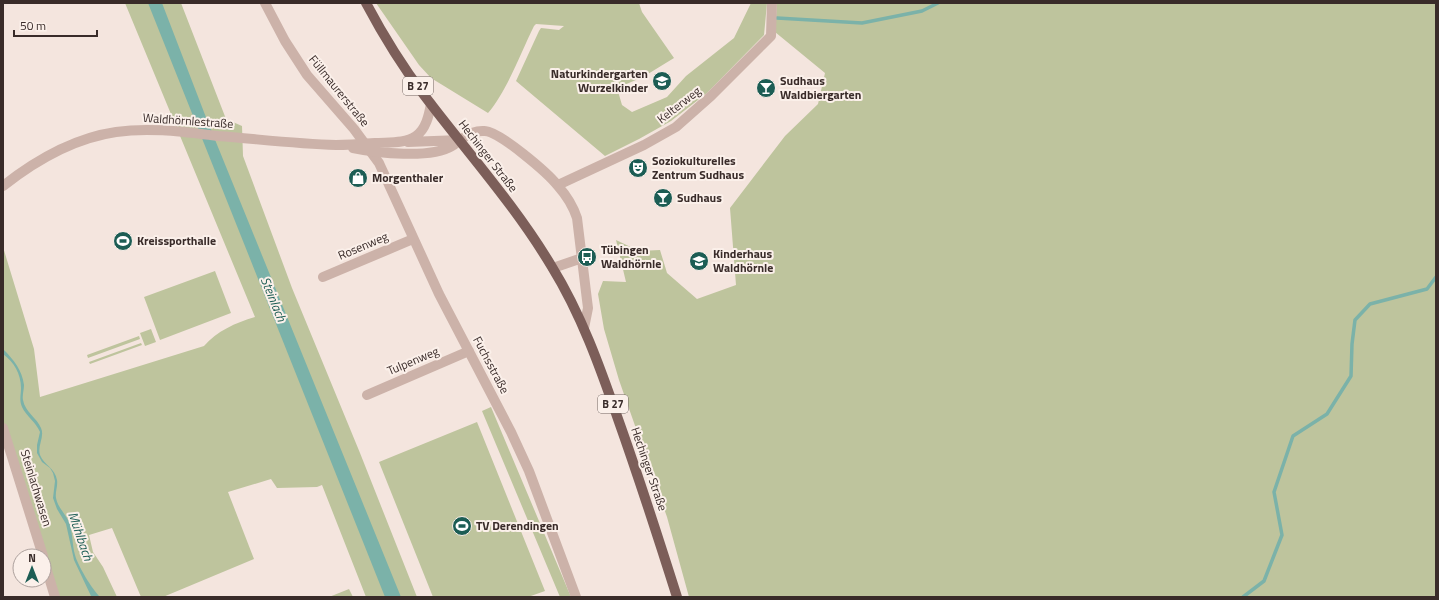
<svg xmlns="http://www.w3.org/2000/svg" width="1439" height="600" font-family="'Titillium Web',sans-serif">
  <rect width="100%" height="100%" fill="#f4e5de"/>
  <path fill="#bec49d" d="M125,3H181L226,119L242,126L243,156L292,288L360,453L417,597H366L322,485L317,487L277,488L271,479L228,492L254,559L163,597H141L112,528L89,535L93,552L103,567L117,597H55L3,428V247L34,349L40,397L204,346C217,331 235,323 255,317Z
    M376,3H639L642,12L674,58L643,77L617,88L622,105L632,112L667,97L686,76L734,38L751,3H767L764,35L707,93L671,121L639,139L605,156L516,81L539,31L541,28L559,30L564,26L536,24L534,26C521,52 507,91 488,113L431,78L419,65Z
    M777,3H1436V597H689L667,517L619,380L604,329L598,294L603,281L626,282L616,240L639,251L660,250L667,273L697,299L736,285L730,208L785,136L818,104L825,73L775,32Z
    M215,271L231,313L160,340L144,297Z
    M151,329L156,342L145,346L140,333Z
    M139,336L140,339L88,358L87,355Z
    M141,343L142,345L90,364L89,362Z
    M491,407L571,597H560L482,411Z
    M477,422L545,591L528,597H433L379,462Z
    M349,589L353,597H329Z"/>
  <path fill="#7bb2a9" d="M148,3H162L207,120L401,597H385Z
    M3,349C14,360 22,370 24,385C24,390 22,396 23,400C25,412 37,418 41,428C45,437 37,446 40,455C44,465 55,468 57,480C58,486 55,492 56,498C58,508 65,513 69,522C73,533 72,544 75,555C78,566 92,589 100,597L91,596L74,560L66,524L57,509L53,498L55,481L53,473L50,468L42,462L37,453V445L40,432C36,422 26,416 22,407C19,400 21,395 21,388C21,374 14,362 3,354Z"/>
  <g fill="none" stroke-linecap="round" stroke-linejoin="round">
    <path stroke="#7bb2a9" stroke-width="3.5" d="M777,18L862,23L922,11L938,3
      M1243,597L1264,581L1282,535L1274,492L1293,436L1327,414L1351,376L1352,344L1355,320L1370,304L1427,289L1436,277"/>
    <path stroke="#ccb2a9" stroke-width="10" d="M265,3L285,41L307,75L354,129L379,163L439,294L511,432L529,471L576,597
      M460,140C468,135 474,130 485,131C500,132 548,173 558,186C566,195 573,206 577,218L587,300L588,308L584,328
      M558,185L644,145L676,127L711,96L771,36L772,3
      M553,268L582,258
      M323,277L413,239
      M367,395L469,351"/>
    <path stroke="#ccb2a9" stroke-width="10" d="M408,142L460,140
      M353,148C377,153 431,159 452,146C455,145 457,142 460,140
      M3,186C36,160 74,138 116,132C150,127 184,132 218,136C257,139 297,144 336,145C349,145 362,144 375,143C388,142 405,144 416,136C426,129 429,115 431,104
      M3,428L43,556
      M44,561L55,597"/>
    <path stroke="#7c5e59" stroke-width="10" d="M366,3C383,35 402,66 424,95C467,152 515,205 552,267C581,314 600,367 618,419C639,478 658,537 677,597"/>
  </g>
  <defs>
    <g id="school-disc" transform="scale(1)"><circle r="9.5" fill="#1c5d54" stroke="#fbf0ea"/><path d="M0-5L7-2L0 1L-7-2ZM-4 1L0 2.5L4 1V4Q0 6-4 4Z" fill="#fff"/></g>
    <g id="bar-disc" transform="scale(1)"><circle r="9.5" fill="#1c5d54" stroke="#fbf0ea"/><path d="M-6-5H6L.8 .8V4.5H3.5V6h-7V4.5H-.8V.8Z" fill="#fff"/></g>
    <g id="theatre-disc" transform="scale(1)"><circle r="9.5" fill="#1c5d54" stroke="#fbf0ea"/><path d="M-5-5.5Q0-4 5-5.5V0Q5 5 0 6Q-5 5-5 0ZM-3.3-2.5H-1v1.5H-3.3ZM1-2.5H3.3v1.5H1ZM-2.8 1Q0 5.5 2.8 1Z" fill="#fff"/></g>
    <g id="shop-disc" transform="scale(1)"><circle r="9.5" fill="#1c5d54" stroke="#fbf0ea"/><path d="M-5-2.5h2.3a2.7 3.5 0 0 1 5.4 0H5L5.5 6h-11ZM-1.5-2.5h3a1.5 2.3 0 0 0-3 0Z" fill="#fff"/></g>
    <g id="stadium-disc" transform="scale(1)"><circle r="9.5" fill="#1c5d54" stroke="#fbf0ea"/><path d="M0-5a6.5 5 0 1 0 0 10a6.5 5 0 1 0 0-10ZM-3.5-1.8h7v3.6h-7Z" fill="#fff"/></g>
    <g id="bus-disc" transform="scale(1)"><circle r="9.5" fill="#1c5d54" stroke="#fbf0ea"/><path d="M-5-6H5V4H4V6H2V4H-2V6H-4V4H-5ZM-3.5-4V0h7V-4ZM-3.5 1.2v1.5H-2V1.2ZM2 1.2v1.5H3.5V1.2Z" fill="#fff"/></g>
  </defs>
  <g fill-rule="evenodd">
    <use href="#school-disc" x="662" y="81"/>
    <use href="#bar-disc" x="766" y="88"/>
    <use href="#theatre-disc" x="638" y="168"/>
    <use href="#shop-disc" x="358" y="178"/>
    <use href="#bar-disc" x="663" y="198"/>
    <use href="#stadium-disc" x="123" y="241"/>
    <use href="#bus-disc" x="587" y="257"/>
    <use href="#school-disc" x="699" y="261"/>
    <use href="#stadium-disc" x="462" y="526"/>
  </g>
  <g text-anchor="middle" stroke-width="4" stroke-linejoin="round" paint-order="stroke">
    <g fill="#fbf0ea" stroke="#736663" stroke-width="1">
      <rect x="403" y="77" width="30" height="18" rx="3"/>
      <rect x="598" y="395" width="30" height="18" rx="3"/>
    </g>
    <g font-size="11" font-weight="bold" fill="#392b29">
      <text x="418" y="90">B 27</text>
      <text x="613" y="408">B 27</text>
    </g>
    <g font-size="12" font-weight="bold" fill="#392b29" stroke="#fbf0ea" text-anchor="start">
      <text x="648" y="78" text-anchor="end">Naturkindergarten<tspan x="648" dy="14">Wurzelkinder</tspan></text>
      <text x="780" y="85">Sudhaus<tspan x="780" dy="14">Waldbiergarten</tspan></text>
      <text x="652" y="165">Soziokulturelles<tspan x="652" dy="14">Zentrum Sudhaus</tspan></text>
      <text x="372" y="182">Morgenthaler</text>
      <text x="677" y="202">Sudhaus</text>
      <text x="137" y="245">Kreissporthalle</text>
      <text x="601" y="254">Tübingen<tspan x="601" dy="14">Waldhörnle</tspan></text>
      <text x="713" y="258">Kinderhaus<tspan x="713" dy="14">Waldhörnle</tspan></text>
      <text x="476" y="530">TV Derendingen</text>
    </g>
    <g font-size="12" fill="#392b29" stroke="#fbf0ea">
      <text transform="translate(339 91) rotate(51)" y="4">Füllmaurerstraße</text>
      <text transform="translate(679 105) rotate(-38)" y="4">Kelterweg</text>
      <text transform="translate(188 121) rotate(4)" y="4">Waldhörnlestraße</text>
      <text transform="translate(488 156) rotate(52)" y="4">Hechinger Straße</text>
      <text transform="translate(363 246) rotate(-23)" y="4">Rosenweg</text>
      <text transform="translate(413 361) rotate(-23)" y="4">Tulpenweg</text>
      <text transform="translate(491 365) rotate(62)" y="4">Fuchsstraße</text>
      <text transform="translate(649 469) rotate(71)" y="4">Hechinger Straße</text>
      <text transform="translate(36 488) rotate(73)" y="4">Steinlachwasen</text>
    </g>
    <g font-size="13" font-style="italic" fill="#1c5d54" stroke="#fbf0ea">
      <text transform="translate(274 299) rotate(68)" y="5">Steinlach</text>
      <text transform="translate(81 536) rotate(71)" y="5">Mühlbach</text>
    </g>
  </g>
  <rect width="1439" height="600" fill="none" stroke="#392b29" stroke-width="8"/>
  <g transform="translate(32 568)"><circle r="19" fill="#fbf0ea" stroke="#ada19d"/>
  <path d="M0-3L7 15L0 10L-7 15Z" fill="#1c5d54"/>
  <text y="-6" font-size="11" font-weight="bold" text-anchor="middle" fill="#392b29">N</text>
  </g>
  <path d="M14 30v6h83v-6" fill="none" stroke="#392b29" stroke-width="2"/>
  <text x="20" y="30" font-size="12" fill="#392b29" stroke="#fbf0ea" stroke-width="3" paint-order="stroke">50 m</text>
</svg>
